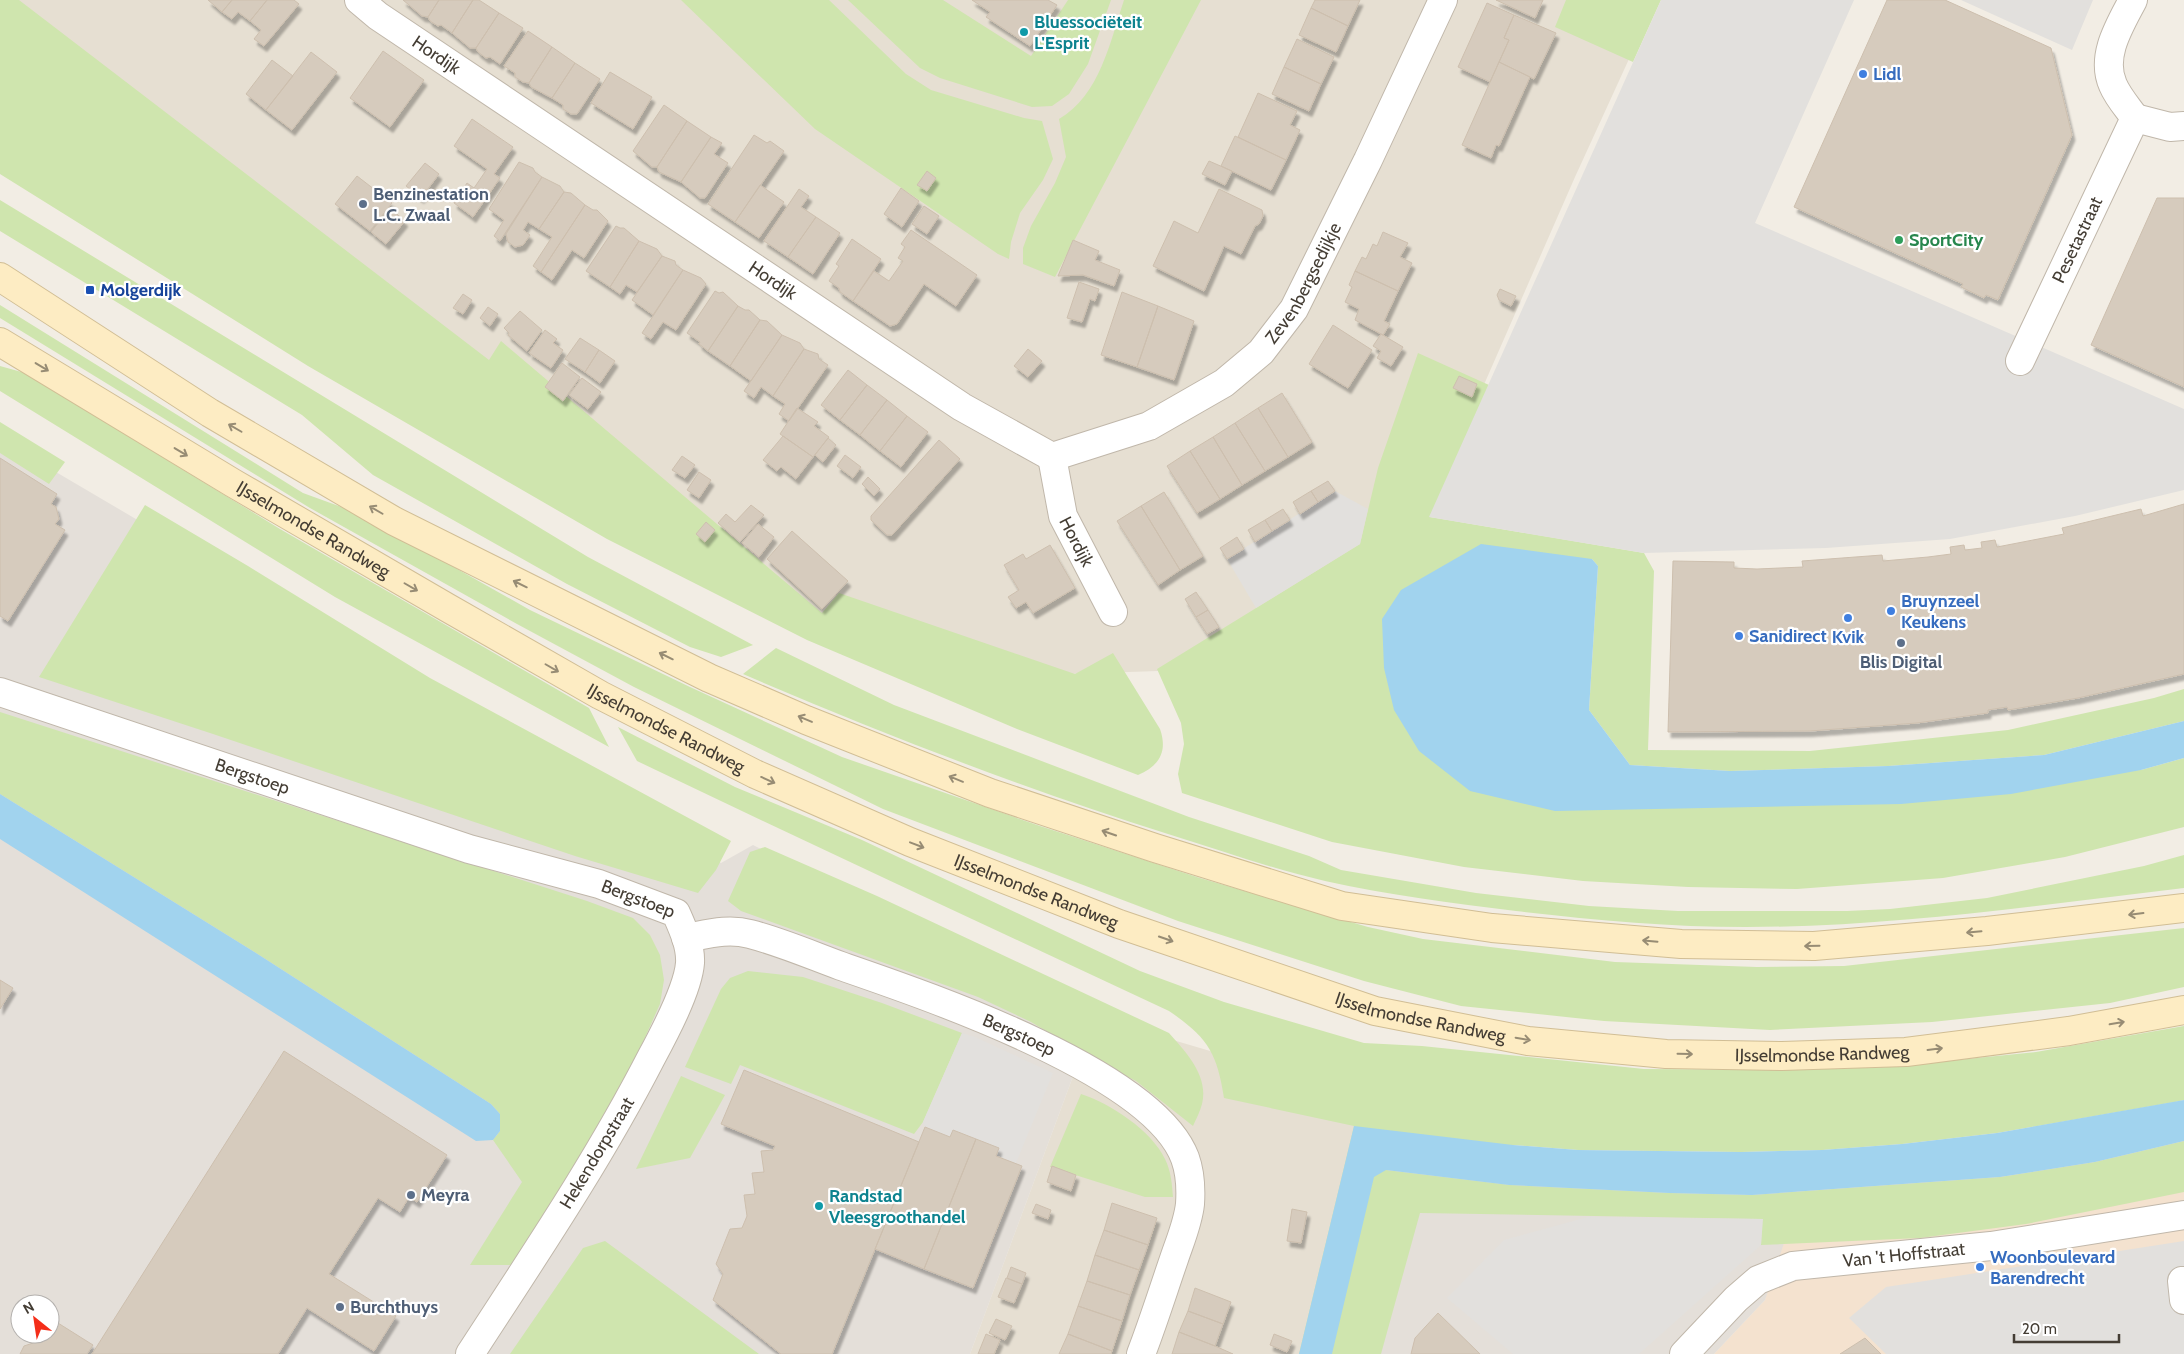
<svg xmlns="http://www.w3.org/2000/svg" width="2184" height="1354" font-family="Cabin,sans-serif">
  <defs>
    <filter id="shadow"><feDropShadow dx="3" dy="5.5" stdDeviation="1" flood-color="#0004"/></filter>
  </defs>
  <rect width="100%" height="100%" fill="#f2ede4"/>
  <path fill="#e6dfd2" d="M0,0H1656L1575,177L1415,542L1158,671L1070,674L818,642Z
    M1095,1017L1366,1097L1317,1354H970Z"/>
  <path fill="#f4e2cf" d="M2184,1123V1354H1714L1765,1300L1799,1174Z"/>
  <path fill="#e4dfd9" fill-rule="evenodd" d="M0,437L27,455L721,863L753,845L1095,1017L970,1354H0ZM20,1304H50V1334H20Z
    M1365,1158L1799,1174L1787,1234L1765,1300L1714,1354H1317Z"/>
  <path fill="#cfe5ae" d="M0,0H19L489,360L501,341L822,613L839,593L1075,674L1113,653L1160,729C1168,752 1159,766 1138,775L1017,729L807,640L607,539L308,366L0,174Z
    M681,0H829L906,74L931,90L1024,118L1042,121L1053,159L1043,180L1020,213L1011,242L1009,259L998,254L815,129Z
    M848,0H943L1031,56L1068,0H1111L1088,64L1069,94L1052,106L1032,107L940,78L920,68Z
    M1124,0H1201L1055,277L1023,264V248L1031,226L1055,183L1066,157L1059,119C1100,95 1110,42 1124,0Z
    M1566,0H1661L1633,62L1555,27Z
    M0,200L588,557L753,645L721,657L690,647L567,584L373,475L302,415L0,231Z
    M0,305L303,493L358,513L530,610L690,687L842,757L1040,826L1200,878L1368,927L1423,939L1615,962L1757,967L1844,966L2184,928V987L2110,1003L1932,1022L1770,1030L1604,1021L1461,1006L1364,981L1178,921L883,809L634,687L517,624L310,508L0,318Z
    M1418,353L1489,385L1430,517L1644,553L1654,571L1648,750L1810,751L2008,730L2154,698L2184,689V721L2044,755L1888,766L1730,771L1630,765L1589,710L1598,566L1592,559L1470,791L2141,770L2184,758V827L2065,857L1943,878L1797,889L1688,887L1583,881L1464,867L1332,842L1182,793L1178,774L1184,744L1181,723L1157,669L1360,544L1378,468Z
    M0,366L25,373L280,529L589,708L609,747L335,597L0,391Z
    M0,422L65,462L49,484L0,453Z
    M145,505L248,566L430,678L731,841L716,870L698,893L575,856L213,734L39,677Z
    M776,648L894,705L1189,817L1309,856L1341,870L1476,893L1589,906L1678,911H1847L1890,909L1987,898L2144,866L2184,855V888C2039,905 1893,927 1746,927C1669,927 1593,920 1516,911C1452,903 1388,895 1325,881C1272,869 1220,850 1168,834C1023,788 882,734 743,674Z
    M0,712L587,901L633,918L650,935L660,955L664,980L660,1004L611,1114L512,1265H470L522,1182L493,1140L500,1131V1114L491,1104L256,953L0,794Z
    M618,727L735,787L862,840L1140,971L1224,1002L1364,1043L1422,1046L1644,1069L1792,1070L1887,1067L2036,1052L2184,1026V1100L2175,1102L1997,1133L1902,1144L1822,1150L1741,1152L1578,1150L1513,1145L1386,1170L1510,1185L1669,1193L1752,1195L2000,1177L2095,1162L2184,1141V1192L2026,1224L1920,1238L1761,1245L1762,1219L1420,1213L1381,1354H1299L1354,1126L1224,1098C1217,1052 1207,1037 1169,1011C992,928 814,846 637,761Z
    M765,847L877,896L1169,1033C1186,1052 1209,1076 1202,1104C1200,1112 1196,1119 1193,1126L1136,1081L1097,1061L1031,1022L978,997L741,911L728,901L750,852Z
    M748,971L803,977L882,1003L962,1033L923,1122L914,1134L740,1065L731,1084L685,1067L721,989L730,978Z
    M681,1076L725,1095L690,1158L636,1169Z
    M1081,1094C1110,1103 1152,1131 1165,1159C1171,1171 1172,1184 1173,1197H1145L1050,1167Z
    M605,1241L759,1354H510L583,1248Z"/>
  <path fill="#e2e0dd" d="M1661,0H1854L1755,223L2184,409V490L2075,516L1950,539L1826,548L1644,553L1429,517Z
    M1961,0H2093L2072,50Z
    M1335,491L1368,509L1360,544L1256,608L1227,559Z
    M962,1033L975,1037L1053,1073L1016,1163L996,1156L999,1148L954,1130L950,1137L925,1127L923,1122Z
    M1588,1217L1763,1219L1761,1245L1639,1354H1513L1447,1298L1504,1240Z
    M2184,1241V1354H1886L1849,1318L1886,1287Z"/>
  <path fill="#a1d3ee" d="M1481,544L1592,559L1598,566L1589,710L1630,765L1730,771L1888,766L2044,755L2184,721V758L2141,770L2011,794L1901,804L1555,811L1470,791L1419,751L1394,710L1384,668L1382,619L1401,590Z
    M0,794L256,953L491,1104L500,1114V1131L493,1140L476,1141L0,839Z
    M2184,1100V1141L2095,1162L2000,1177L1752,1195L1669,1193L1509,1185L1386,1170L1374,1177L1332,1354H1299L1354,1126L1513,1145L1578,1150L1741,1152L1822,1150L1902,1144L1997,1133Z"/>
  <path fill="#d6cbbd" stroke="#cdbfae" filter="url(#shadow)" d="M208,0H232L222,12Z
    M232,0H267L250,21L238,12L232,19L222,12Z
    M267,0H294L299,4L264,46L254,39L261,30L250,21Z
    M403,0H439L428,17L422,16Z
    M439,0H473L452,33L441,25L438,26L430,21L428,17Z
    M473,0H479L499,13L476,48H470L452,33Z
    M972,0H1048L1057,5L1030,46L986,17L990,12Z
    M1315,0H1360L1348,26L1311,8Z
    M1496,0H1543L1535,18Z
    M1887,0H1945L2051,48L2072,135L1998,300L1986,295L1984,298L1961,287L1963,284L1794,207Z
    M1487,3L1514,15L1504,38L1509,40L1490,82L1458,67Z
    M1311,8L1348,26L1336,52L1299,35Z
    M499,13L523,28L500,64L490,57L486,58L478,52L476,48Z
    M1514,15L1556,33L1534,79L1499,62L1509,40L1504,38Z
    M528,31L552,47L529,83L523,82L515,77V73L504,66Z
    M1297,39L1334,57L1321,84L1284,67Z
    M552,47L575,63L552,98L531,87L529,83Z
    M383,51L424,80L390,127L350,98Z
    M311,52L337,72L292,130L266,110Z
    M272,60L293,76L266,110L246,94Z
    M1499,62L1530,77L1499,146L1496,145L1491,158L1462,145Z
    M575,63L600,79L577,114H571L563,109V105L552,98Z
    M1284,67L1321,84L1309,111L1272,94Z
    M610,72L652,97L633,129L591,103Z
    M1258,93L1297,111L1290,125L1300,130L1286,160L1238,137Z
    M664,105L687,121L657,167H652L633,151Z
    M472,119L513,147L494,174L500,178L473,217L454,203L467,183L474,188L487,169L454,146Z
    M687,121L711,137L681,182L659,172L657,167Z
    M754,135L767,143L770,141L784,151L735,222L708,204Z
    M1235,136L1286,160L1271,190L1221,166Z
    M711,137L722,143L714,154L728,163L705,198H700L681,182Z
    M1209,161L1232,171L1225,185L1202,174Z
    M519,162L533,168L535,172L542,177L500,241L494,236L504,220L489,209Z
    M425,163L439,174L421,198L406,186Z
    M927,171L936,178L927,191L917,185Z
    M357,176L392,203L370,231L335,204Z
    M542,177L560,186L564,192L539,229L528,222L523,230L530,235L523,245L515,247L508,242L506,234Z
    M760,185L784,202L759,238L735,222Z
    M901,188L919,201L902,227L884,214Z
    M799,189L809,196L801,207L816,217L788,257L764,241Z
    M1219,189L1262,210L1263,216L1259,224L1255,226L1241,254L1224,246L1204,291L1153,266L1174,221L1198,233Z
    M564,192L571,193L585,205L541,272L533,266L552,237L539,229Z
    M2157,198H2184V387L2091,345Z
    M585,205L593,210H597L608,221L584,258L572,250L552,280L541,272Z
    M924,206L939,216L927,234L912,224Z
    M390,208L405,221L386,244L371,232Z
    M816,217L840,233L813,274L788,257Z
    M616,226L620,228H624L639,241L610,287L586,271Z
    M911,230L977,275L956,306L924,284L897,324L890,326L853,301L874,271L889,281L903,261L898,258L905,247L901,244Z
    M1383,232L1408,243L1400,257L1412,263L1398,291L1355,271L1362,257L1366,259L1373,244L1377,246Z
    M852,239L881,259L853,301L840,292L839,288L829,281L839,266L836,264Z
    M1073,240L1099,251L1095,260L1120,270L1114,286L1083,275L1058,276Z
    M639,241L657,249L662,256L637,292L626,285L620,294L610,287Z
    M662,256L675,261L676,265L683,270L653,315L632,300Z
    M683,270L701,278L706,284L676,330L663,322L651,339L642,333Z
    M1355,271L1398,291L1384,321L1390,324L1383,335L1355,320L1359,309L1345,302L1352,287L1349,285Z
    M1079,282L1099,289L1095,301L1090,299L1082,322L1067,318Z
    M1500,289L1516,296L1511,306L1499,300L1497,295Z
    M715,291L719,293L723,292L738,306L708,351L699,344L700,342L687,333Z
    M1122,292L1158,306L1137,367L1101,355Z
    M463,294L472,300L463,314L453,308Z
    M738,306L745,310H749L760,320L730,366L708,351Z
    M1158,306L1194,321L1174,380L1137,367Z
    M488,307L498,314L490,326L480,318Z
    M520,311L542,330L527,351L508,335L509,333L504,328Z
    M760,320L767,321L782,335L751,381L730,366Z
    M1333,325L1372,350L1348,388L1309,364Z
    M545,330L557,339L553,343L563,350L551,368L529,353Z
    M1381,334L1403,347L1391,366L1377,358L1381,351L1373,346Z
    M782,335L800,343L804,349L773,396L761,387L754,398L744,391Z
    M580,338L599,350L585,372L565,359Z
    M804,349L818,354L819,359L828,365L789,421L779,414L785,404L773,396Z
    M1028,349L1042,361L1028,377L1014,366Z
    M599,350L615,361L600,383L585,372Z
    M562,363L580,377L563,401L545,387Z
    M848,370L867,385L840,420L821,405Z
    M1459,376L1477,384L1472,397L1453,388Z
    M582,378L601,392L588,409L569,395Z
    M867,385L887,400L860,435L840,420Z
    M1282,393L1312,442L1288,457L1258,408Z
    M887,400L907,416L880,451L860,435Z
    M797,408L818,422L814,426L829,437L813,457L780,434Z
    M1258,408L1288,457L1265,471L1235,423Z
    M907,416L928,432L901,467L880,451Z
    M1235,423L1265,471L1242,485L1213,437Z
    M783,436L813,457L796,479L781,467L777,471L763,460Z
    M1213,437L1242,485L1220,499L1190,451Z
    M828,438L836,445L823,462L815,455Z
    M939,440L960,459L892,535H887L871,520V516Z
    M1190,451L1220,499L1197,513L1167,466Z
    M845,455L861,467L853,478L837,466Z
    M682,456L695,465L685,478L672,470Z
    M0,458L57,494L51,504L56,507L59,519L55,524L65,530L8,621L0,616Z
    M699,472L711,480L699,498L687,490Z
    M868,477L880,489L874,496L862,484Z
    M1328,481L1335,491L1318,502L1311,491Z
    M1311,491L1318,502L1300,514L1293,502Z
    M1164,492L1203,556L1180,570L1141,506Z
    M2184,504V674L2078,698L2008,710L2007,707L1994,709L1988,710V713L1917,723L1810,731L1668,732L1673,561L1734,562V568L1757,569L1803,567L1802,561L1882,555L1883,561L1928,557L1951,554L1950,547L1964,545L1965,550L1982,548L1981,542L1995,540L1997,547L2064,534L2062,528L2141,509L2143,516Z
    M751,505L764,515L740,542L718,523L726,514L735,522Z
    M1141,506L1180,570L1158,585L1117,521Z
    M1283,509L1290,520L1272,531L1265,520Z
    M1265,520L1272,531L1255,542L1248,530Z
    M706,522L715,530L705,542L696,534Z
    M758,524L774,537L759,557L742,543Z
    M792,531L848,581L822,609L767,559Z
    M1237,537L1244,549L1227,559L1220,548Z
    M1050,545L1075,588L1033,613L1026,602L1016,608L1008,597L1019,590L1004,565L1023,554L1026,559Z
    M1196,592L1208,610L1196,617L1185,599Z
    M1208,610L1219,627L1207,634L1196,617Z
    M0,980L13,988L0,1009Z
    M284,1051L447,1155L417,1202L409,1197L400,1212L378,1198L329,1274L396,1316L374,1351L307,1308L278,1354H92Z
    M744,1070L919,1142L832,1354H781L713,1300L723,1274L716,1264L730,1229L742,1228L747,1216L744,1195L755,1194L752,1173L764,1172L761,1151L773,1150L775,1146L721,1124Z
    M925,1127L950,1137L953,1130L976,1139L924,1269L875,1249Z
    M976,1139L999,1148L996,1156L1022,1166L973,1288L924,1269Z
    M1052,1166L1076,1175L1071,1191L1047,1182Z
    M1112,1203L1157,1218L1148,1245L1104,1230Z
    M1036,1204L1051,1210L1048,1219L1032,1213Z
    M1292,1209L1307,1212L1301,1243L1287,1241Z
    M1104,1230L1148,1245L1139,1270L1095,1255Z
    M1095,1255L1139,1270L1130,1295L1087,1281Z
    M1011,1267L1026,1273L1022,1284L1007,1278Z
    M1006,1278L1022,1284L1014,1303L998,1297Z
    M1087,1281L1130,1295L1122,1321L1078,1306Z
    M1195,1288L1231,1302L1223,1324L1188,1311Z
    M1078,1306L1122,1321L1112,1351L1068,1334Z
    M1188,1311L1223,1324L1215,1346L1179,1332Z
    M1438,1313L1478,1352L1480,1354H1411L1415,1338Z
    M50,1318L93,1345L87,1354H20L24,1346L33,1343L39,1334H50Z
    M996,1319L1012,1326L1005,1340L989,1333Z
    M1179,1332L1215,1346L1233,1354H1172Z
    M986,1334L1000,1340L994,1354H978Z
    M1068,1334L1112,1351L1111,1354H1059Z
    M1274,1334L1292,1341L1287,1352L1270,1345Z
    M1865,1338L1881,1354H1840Z"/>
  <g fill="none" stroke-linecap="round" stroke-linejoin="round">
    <g stroke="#c0b7aa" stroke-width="30">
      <path id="pedestrian" d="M2182,1281L2184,1300"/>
    </g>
    <g stroke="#c0b7aa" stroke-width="30">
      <g id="minor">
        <path id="s1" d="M359,0L378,16L962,407L1052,457"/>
        <path d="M2135,118L2170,127L2184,126"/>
        <path id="s2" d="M2020,361L2135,118C2128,108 2118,97 2113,85C2100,56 2120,25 2133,0"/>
        <path id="s3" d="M1052,457L1149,426L1224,383L1261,352L1294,309L1368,160L1443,0"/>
        <path id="s4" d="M1052,457L1063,516L1113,612"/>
        <path id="s5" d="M0,692L469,849L599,884L676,913C683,929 691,946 690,963C688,989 664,1034 651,1058C598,1161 533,1257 470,1354"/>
        <path id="s6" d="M686,938C708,934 728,928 750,934C781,942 811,955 841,966C925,995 1153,1072 1185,1158C1190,1172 1191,1189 1190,1204C1188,1223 1180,1241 1174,1259C1163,1291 1153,1323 1141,1354"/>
        <path id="s7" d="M1684,1354L1736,1299L1758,1280L1793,1266L1991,1246L2184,1215"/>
      </g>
    </g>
    <g stroke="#d1be95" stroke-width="30">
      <g id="secondary">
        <path d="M0,277L210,413L394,521L709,678L806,720L990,793L1155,848L1342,906L1492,928L1681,944L1814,946L1987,931L2184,908"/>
        <path id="s8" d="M0,342L233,483L448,608L600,695L755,774L910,842L1119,924L1375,1011L1528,1041L1666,1054L1782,1056L1906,1052L2069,1031L2184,1010"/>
      </g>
    </g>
    <use href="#pedestrian" stroke="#fff" stroke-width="28"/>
    <use href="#minor" stroke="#fff" stroke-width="28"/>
    <use href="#secondary" stroke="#fdecc3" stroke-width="28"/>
  </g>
  <defs><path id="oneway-shaft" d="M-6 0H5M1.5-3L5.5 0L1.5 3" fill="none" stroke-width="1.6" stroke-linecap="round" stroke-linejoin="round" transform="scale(1.25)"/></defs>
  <g stroke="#978c74">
    <use href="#oneway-shaft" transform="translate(42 367) rotate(31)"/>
    <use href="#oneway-shaft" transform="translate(235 428) rotate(-150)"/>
    <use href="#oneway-shaft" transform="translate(181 452) rotate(31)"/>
    <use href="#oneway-shaft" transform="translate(376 510) rotate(-150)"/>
    <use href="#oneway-shaft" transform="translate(520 584) rotate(-154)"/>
    <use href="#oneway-shaft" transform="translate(411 587) rotate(30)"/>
    <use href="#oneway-shaft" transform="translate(666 656) rotate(-154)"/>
    <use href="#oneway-shaft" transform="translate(552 668) rotate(30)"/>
    <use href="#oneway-shaft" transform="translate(805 719) rotate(-157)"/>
    <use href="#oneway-shaft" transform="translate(956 779) rotate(-158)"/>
    <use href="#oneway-shaft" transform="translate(768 780) rotate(24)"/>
    <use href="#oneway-shaft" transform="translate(1109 833) rotate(-161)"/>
    <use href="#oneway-shaft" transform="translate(917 845) rotate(21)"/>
    <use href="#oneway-shaft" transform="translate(2136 914) rotate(173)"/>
    <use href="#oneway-shaft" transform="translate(1974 932) rotate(175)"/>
    <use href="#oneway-shaft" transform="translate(1166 939) rotate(19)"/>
    <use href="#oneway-shaft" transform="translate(1650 941) rotate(-175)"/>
    <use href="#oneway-shaft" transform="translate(1812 946) rotate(179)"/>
    <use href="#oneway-shaft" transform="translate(2117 1023) rotate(-10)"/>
    <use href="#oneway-shaft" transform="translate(1523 1039) rotate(10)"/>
    <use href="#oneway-shaft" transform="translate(1935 1049) rotate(-7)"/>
    <use href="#oneway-shaft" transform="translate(1685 1054) rotate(1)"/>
  </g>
  <g fill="#0f9aa8" stroke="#fff" stroke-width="2">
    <circle cx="1024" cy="32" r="5"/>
    <circle cx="819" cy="1206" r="5"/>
  </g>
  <g fill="#3f7fe0" stroke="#fff" stroke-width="2">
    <circle cx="1863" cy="74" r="5"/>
    <circle cx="1891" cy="611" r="5"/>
    <circle cx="1848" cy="618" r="5"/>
    <circle cx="1739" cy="636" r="5"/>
    <circle cx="1980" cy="1267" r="5"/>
  </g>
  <g fill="#5c6f8a" stroke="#fff" stroke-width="2">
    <circle cx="363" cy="204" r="5"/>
    <circle cx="1901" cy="643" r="5"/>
    <circle cx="411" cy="1195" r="5"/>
    <circle cx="340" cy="1307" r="5"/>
  </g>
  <circle fill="#2e9e5b" stroke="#fff" stroke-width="2" cx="1899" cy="240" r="5"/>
  <rect fill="#1a4fb4" stroke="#fff" stroke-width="2" x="85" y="285" width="10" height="10" rx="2.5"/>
  <g text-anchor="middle" stroke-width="4.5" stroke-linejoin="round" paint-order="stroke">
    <g font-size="18" font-weight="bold" fill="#0d838f" stroke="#fff" text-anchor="start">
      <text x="1034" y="28">Bluessociëteit<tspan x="1034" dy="21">L'Esprit</tspan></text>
      <text x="829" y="1202">Randstad<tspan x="829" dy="21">Vleesgroothandel</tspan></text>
    </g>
    <g font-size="18" fill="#443d34" stroke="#fff">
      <text dy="6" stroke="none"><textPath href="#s1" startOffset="95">Hordijk</textPath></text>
      <text dy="6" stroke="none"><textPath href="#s2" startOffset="134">Pesetastraat</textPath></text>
      <text dy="6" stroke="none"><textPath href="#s1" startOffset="500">Hordijk</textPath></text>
      <text dy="6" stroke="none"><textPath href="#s3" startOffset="318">Zevenbergsedijkje</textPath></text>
      <text dy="6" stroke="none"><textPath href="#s8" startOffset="365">IJsselmondse Randweg</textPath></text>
      <text dy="6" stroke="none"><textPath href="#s4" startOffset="89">Hordijk</textPath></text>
      <text dy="6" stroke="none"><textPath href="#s8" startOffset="770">IJsselmondse Randweg</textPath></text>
      <text dy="6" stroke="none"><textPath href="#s5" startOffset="266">Bergstoep</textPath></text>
      <text dy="6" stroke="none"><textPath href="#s8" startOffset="1175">IJsselmondse Randweg</textPath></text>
      <text dy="6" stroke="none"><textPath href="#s5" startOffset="671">Bergstoep</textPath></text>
      <text dy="6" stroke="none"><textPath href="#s8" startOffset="1580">IJsselmondse Randweg</textPath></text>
      <text dy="6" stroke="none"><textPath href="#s6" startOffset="352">Bergstoep</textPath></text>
      <text dy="6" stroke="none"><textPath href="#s8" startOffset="1985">IJsselmondse Randweg</textPath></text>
      <text transform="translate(597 1153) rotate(-59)" y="6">Hekendorpstraat</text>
      <text dy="6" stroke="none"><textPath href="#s7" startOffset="254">Van 't Hoffstraat</textPath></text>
    </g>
    <g font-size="18" font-weight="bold" fill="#366cbe" stroke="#fff" text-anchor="start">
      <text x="1873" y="80">Lidl</text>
      <text x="1901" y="607">Bruynzeel<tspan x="1901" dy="21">Keukens</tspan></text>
      <text x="1749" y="642">Sanidirect</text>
      <text x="1848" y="643" text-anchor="middle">Kvik</text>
      <text x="1990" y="1263">Woonboulevard<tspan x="1990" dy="21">Barendrecht</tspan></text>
    </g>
    <g font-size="18" font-weight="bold" fill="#4e5e75" stroke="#fff" text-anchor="start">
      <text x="373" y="200">Benzinestation<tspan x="373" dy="21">L.C. Zwaal</tspan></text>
      <text x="1901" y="668" text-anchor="middle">Blis Digital</text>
      <text x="421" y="1201">Meyra</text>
      <text x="350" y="1313">Burchthuys</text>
    </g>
    <g font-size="18" font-weight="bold" fill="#27864d" stroke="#fff" text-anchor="start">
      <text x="1909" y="246">SportCity</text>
    </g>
    <g font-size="18" font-weight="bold" fill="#164399" stroke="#fff" text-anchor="start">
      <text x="100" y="296">Molgerdijk</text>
    </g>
  </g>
  <g transform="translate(35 1319) rotate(330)"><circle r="24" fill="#ffffff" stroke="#b4b1ae"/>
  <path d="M0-4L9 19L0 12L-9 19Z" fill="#f42e19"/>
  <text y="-8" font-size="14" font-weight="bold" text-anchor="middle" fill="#443d34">N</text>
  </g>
  <path d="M2014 1334v8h105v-8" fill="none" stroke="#443d34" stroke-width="2.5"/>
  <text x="2022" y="1334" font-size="15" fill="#443d34" stroke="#ffffff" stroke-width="4" paint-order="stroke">20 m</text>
</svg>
